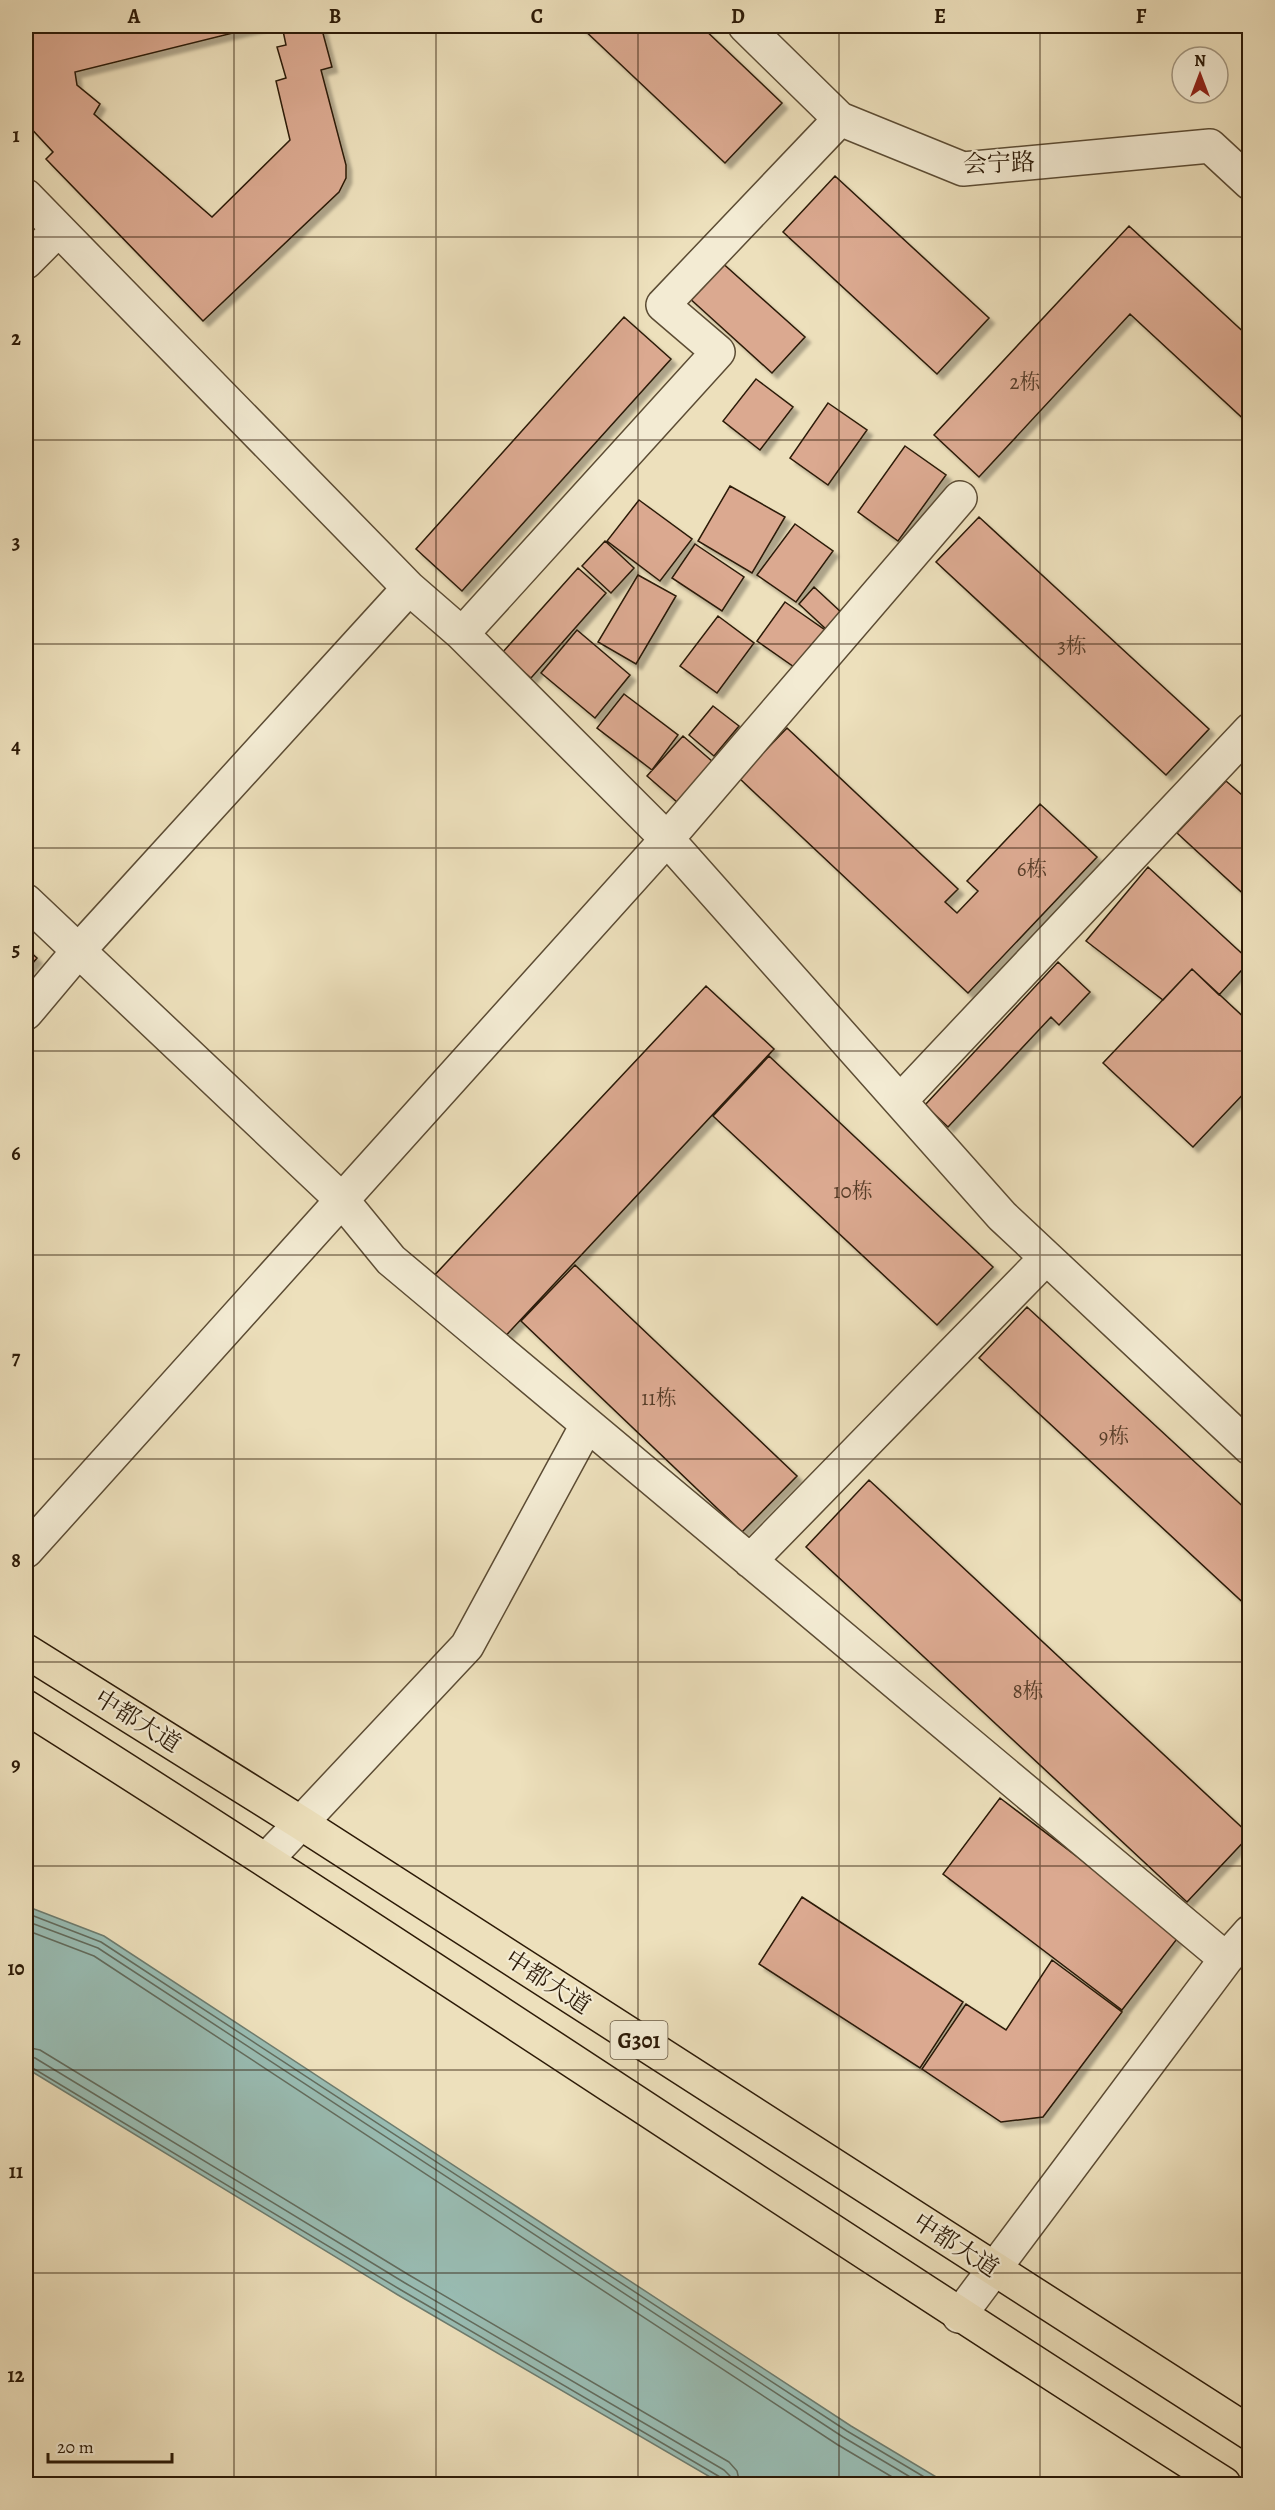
<svg xmlns="http://www.w3.org/2000/svg" width="1275" height="2510" font-family="Alegreya,'Noto Serif SC',serif">
  <defs>
    <filter id="shadow"><feDropShadow dx="5.5" dy="5.5" stdDeviation="1.5" flood-color="#0004"/></filter>
  </defs>
  <rect width="100%" height="100%" fill="#ede0bc"/>
  <filter id="stains"><feTurbulence type="fractalNoise" baseFrequency=".00333" numOctaves="4"/><feColorMatrix values="0 0 0 0 .2 0 0 0 0 .09 0 0 0 0 .02 0 0 0 .5 -.17"/></filter>
  <radialGradient id="worn" r=".72"><stop offset=".6" stop-color="#630" stop-opacity="0"/><stop offset="1" stop-color="#630" stop-opacity=".3"/></radialGradient>
  <path fill="#99bdb4" stroke="#6d7c6f" stroke-width="1.5" d="M26,1906L104,1936L851,2426L948,2484H722L398,2295L26,2068Z"/>
  <g fill="none" stroke-linecap="round" stroke-linejoin="round">
    <path stroke="#626c5e" stroke-width="1.5" d="M26,1913L101,1942L847,2431L936,2484
      M26,1921L98,1948L843,2437L922,2484
      M26,1930L94,1956L838,2445L904,2484
      M26,2047L40,2050L409,2275L729,2462L737,2471L740,2484
      M26,2056L35,2058L405,2283L724,2470L730,2476L731,2484
      M26,2064L401,2290L720,2477L724,2484"/>
  </g>
  <path fill="#dba990" stroke="#2c1a07" stroke-width="1.5" filter="url(#shadow)" d="M26,26H261L75,72L77,85L100,104L94,114L212,217L290,140L276,81L286,78L277,47L286,45L282,26H321L332,67L321,70L346,165V178L339,192L203,321L46,159L53,152L26,123Z
    M580,26H701L782,103L725,163Z
    M835,176L989,318L937,374L783,232Z
    M1129,226L1250,338V425L1130,314L979,477L934,435Z
    M719,260L805,337L772,373L687,296Z
    M624,317L671,359L462,591L416,549Z
    M756,379L793,407L760,450L723,421Z
    M828,403L867,430L828,485L790,458Z
    M905,446L946,475L898,541L858,512Z
    M730,486L785,517L752,573L698,541Z
    M639,500L692,539L660,581L607,541Z
    M979,517L1209,729L1166,775L936,562Z
    M795,524L833,551L796,602L757,575Z
    M605,541L634,568L611,593L582,566Z
    M695,544L744,577L722,611L672,578Z
    M578,568L606,593L531,678L502,653Z
    M638,575L676,596L636,664L598,642Z
    M814,587L842,613L827,630L799,604Z
    M785,602L825,630L797,669L757,641Z
    M718,616L754,643L717,693L680,666Z
    M577,630L630,675L595,718L541,673Z
    M624,694L678,735L652,770L597,728Z
    M713,706L739,726L714,756L689,735Z
    M787,728L958,889L945,902L957,913L978,891L967,881L1040,804L1097,857L968,993L739,778Z
    M683,736L713,762L677,802L647,776Z
    M1226,781L1250,802V900L1177,833Z
    M1148,867L1250,961L1219,995L1192,969L1163,1000L1086,941Z
    M26,948L37,958L26,971Z
    M1058,962L1090,992L1059,1025L1051,1017L948,1127L925,1105Z
    M1192,969L1250,1023V1087L1193,1147L1103,1063Z
    M706,986L774,1049L498,1344L430,1280Z
    M769,1056L993,1267L937,1325L713,1116Z
    M575,1265L797,1476L742,1532L521,1321Z
    M1027,1307L1250,1513V1609L979,1358Z
    M869,1480L1250,1835L1187,1902L806,1547Z
    M1000,1798L1180,1935L1122,2010L943,1874Z
    M802,1897L963,2002L920,2068L759,1964Z
    M1052,1960L1122,2012L1043,2117L1001,2122L922,2069L966,2004L1006,2030Z"/>
  <g fill="none" stroke-linecap="round" stroke-linejoin="round">
    <g stroke="#5c4c34" stroke-width="36">
      <path id="minor" d="M745,26L840,119L963,169L1210,146L1250,183
        M26,196L409,588L462,634L667,839L1002,1216L1250,1448
        M26,262L58,230
        M462,634L718,352L663,305L840,119
        M26,901L341,1199L391,1260L1226,1959
        M26,1013L79,950L409,588
        M900,1101L1250,730
        M26,1551L667,839L960,498
        M750,1561L1046,1258
        M267,1859L467,1646L587,1425
        M959,2316L1226,1959L1250,1932"/>
    </g>
    <g stroke="#2c1a07" stroke-width="36">
      <path id="highway" d="M26,1651L301,1823L1250,2433
        M26,1707C428,1961 822,2229 1224,2484"/>
    </g>
    <use href="#minor" stroke="#f3ebd3" stroke-width="33"/>
    <use href="#highway" stroke="#ede0bc" stroke-width="33"/>
  </g>
  <path fill="none" stroke="#2c1a07" stroke-width="1.5" stroke-opacity="0.55" d="M234,26V2484M436,26V2484M638,26V2484M839,26V2484M1040,26V2484M26,237H1250M26,440H1250M26,644H1250M26,848H1250M26,1051H1250M26,1255H1250M26,1459H1250M26,1662H1250M26,1866H1250M26,2070H1250M26,2273H1250"/>
  <g text-anchor="middle" stroke-width="4.5" stroke-linejoin="round" paint-order="stroke">
    <g font-size="21" fill="#583e29">
      <text x="1025" y="389">2栋</text>
      <text x="1072" y="653">3栋</text>
      <text x="1032" y="876">6栋</text>
      <text x="853" y="1198">10栋</text>
      <text x="659" y="1405">11栋</text>
      <text x="1114" y="1443">9栋</text>
      <text x="1028" y="1698">8栋</text>
    </g>
    <rect fill="#f3ebd3" stroke="#685944" stroke-width="1.5" x="610.5" y="2021" width="57" height="38" rx="4.5"/>
    <g font-size="22" font-weight="bold" fill="#2c1a07">
      <text x="639" y="2048">G301</text>
    </g>
    <g font-size="24" fill="#2c1a07" stroke="#f3ebd3">
      <text transform="translate(999 163) rotate(-2)" y="8">会宁路</text>
      <text transform="translate(138 1721) rotate(32)" y="8">中都大道</text>
      <text transform="translate(548 1982) rotate(33)" y="8">中都大道</text>
      <text transform="translate(956 2245) rotate(33)" y="8">中都大道</text>
    </g>
  </g>
  <rect width="1275" height="2510" fill="none" stroke="#ede0bc" stroke-width="66"/>
  <g transform="translate(1200 75)"><circle r="28" fill="#f3ebd3" stroke="#a39781" stroke-width="1.5"/>
  <path d="M0-4.5L10 22L0 15L-10 22Z" fill="#8f2418"/>
  <text y="-9" font-size="16" font-weight="bold" text-anchor="middle" fill="#2c1a07">N</text>
  </g>
  <path d="M48 2453v9h124v-9" fill="none" stroke="#2c1a07" stroke-width="3"/>
  <text x="57" y="2453" font-size="18" fill="#2c1a07" stroke="#f3ebd3" stroke-width="4.5" paint-order="stroke">20 m</text>
  <rect x="33" y="33" width="1209" height="2444" fill="none" stroke="#2c1a07" stroke-width="2"/>
  <g font-size="20" text-anchor="middle" font-weight="bold" fill="#2c1a07">
    <text x="134" y="23">A</text>
    <text x="335" y="23">B</text>
    <text x="537" y="23">C</text>
    <text x="738" y="23">D</text>
    <text x="940" y="23">E</text>
    <text x="1141" y="23">F</text>
    <text x="16" y="142">1</text>
    <text x="16" y="345">2</text>
    <text x="16" y="549">3</text>
    <text x="16" y="753">4</text>
    <text x="16" y="956">5</text>
    <text x="16" y="1160">6</text>
    <text x="16" y="1364">7</text>
    <text x="16" y="1567">8</text>
    <text x="16" y="1771">9</text>
    <text x="16" y="1975">10</text>
    <text x="16" y="2178">11</text>
    <text x="16" y="2382">12</text>
  </g>
  <rect width="100%" height="100%" filter="url(#stains)"/>
  <rect width="100%" height="100%" fill="url(#worn)"/>
</svg>
